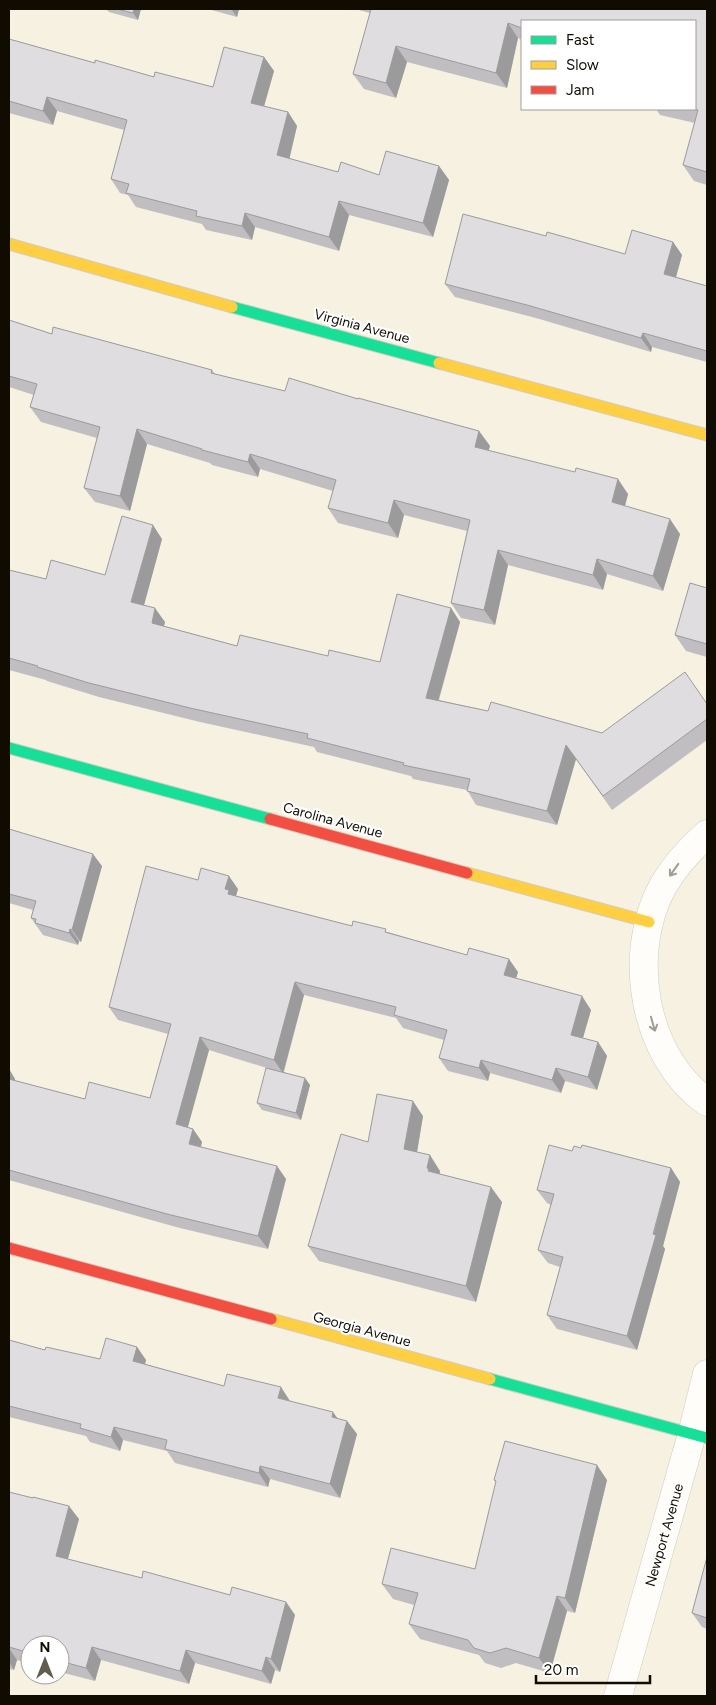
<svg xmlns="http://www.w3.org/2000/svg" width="716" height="1705" font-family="Figtree,sans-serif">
  <rect width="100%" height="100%" fill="#f6f1e0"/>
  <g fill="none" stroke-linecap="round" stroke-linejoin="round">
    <g stroke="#d1ccbe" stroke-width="29">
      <path id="street" d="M707,834C690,849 675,865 663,886C626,953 643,1057 707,1102
        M618,1696L692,1434L707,1374"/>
    </g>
    <g stroke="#d1ccbe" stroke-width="13">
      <path id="fast" d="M232,307L439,363
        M9,748L270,819
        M490,1379L707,1438"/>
    </g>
    <g stroke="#d1ccbe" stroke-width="13">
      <path id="slow" d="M9,244L232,307
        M439,363L707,435
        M467,873L649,922
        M271,1319L490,1379"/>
    </g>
    <g stroke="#d1ccbe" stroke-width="13">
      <path id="jam" d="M270,819L467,873
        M9,1248L271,1319"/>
    </g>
    <use href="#street" stroke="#fefdfa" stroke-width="28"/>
    <use href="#fast" stroke="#16e098" stroke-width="11"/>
    <use href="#slow" stroke="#ffcf43" stroke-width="11"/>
    <use href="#jam" stroke="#f24e42" stroke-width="11"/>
  </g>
  <path fill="#c0bec0" d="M106,9H141L138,20L109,12Z
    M208,9H239L237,17Z
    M355,9H707V185L694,181L683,165L695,123L660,115L656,109H654H695V21H522V40L518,38L507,88L407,62L396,98L364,89L353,74L370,13Z
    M9,39L95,63L154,77L213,87L264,57L274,71L264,106L288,112L297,126L289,159L338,172L379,175L439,166L449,180L433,237L349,215L339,251L255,227L252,240L206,230L202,224L136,207L128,195L120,193L111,179L124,130L57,111L53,125L9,113Z
    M546,236L625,254L673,242L682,255L676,277L707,286V362L652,347L651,352L536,318L455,297L445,284Z
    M9,320L52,334L212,370L215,374L285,391L358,399L479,431L490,446L488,451L628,494L625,506L680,534L663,591L607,574L603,590L508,565L495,625L461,618L451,603L467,531L404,515L398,538L338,523L328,508L333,491L260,469L258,477L212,465L210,463L147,444L130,511L95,502L84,488L97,438L41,422L30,407L34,395L9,387Z
    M162,539L144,605L165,622L164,626L237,646L380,662L451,608L460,622L439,700L488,711L602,733L707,704V740L612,810L576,759L557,825L476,805L467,790L413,779L411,776L317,752L314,747L200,722L99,697L47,681L46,680L9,670V570L46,579L105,575Z
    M707,588V657L686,651L675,635Z
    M9,829L102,866L81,942L79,941L78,945L43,935L31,918L33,910L9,903Z
    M198,880L238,889L236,896L352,926L388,932L518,972L516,978L591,1010L583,1038L598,1042L607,1056L597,1090L565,1081L561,1093L490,1073L488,1081L448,1071L439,1058L444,1040L403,1028L396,1018L304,995L284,1072L310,1085L301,1120L262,1110L257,1103L270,1069L209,1050L188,1127L193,1129L202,1142L201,1147L286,1179L268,1249L176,1227L9,1180V1069L15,1079V1081L85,1099L150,1098L168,1034L118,1020L109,1007Z
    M423,1116L417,1152L440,1171V1174L502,1202L476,1302L319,1261L308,1246L368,1142Z
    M572,1151L671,1168L680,1182L663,1246L665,1249L637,1350L557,1329L547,1315L560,1267L548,1263L538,1250L551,1205L547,1203L537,1190Z
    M9,1340L45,1350L100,1359L137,1347L146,1360L145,1364L224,1386L290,1401L338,1419L347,1421L357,1434L340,1498L270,1479L268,1487L175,1463L167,1451L123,1440L120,1451L90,1442L86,1436L9,1417Z
    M494,1480H607L575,1613L567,1611L550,1673L516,1663L501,1668L485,1663L479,1655L420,1639L409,1624L414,1605L393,1599L382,1584L475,1569L496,1483Z
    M9,1492L79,1519L68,1559L142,1578L230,1595L286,1602L295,1615L280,1672L275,1670L271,1684L195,1663L189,1684L101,1660L95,1681L60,1672V1645H30V1664L17,1660L14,1670L9,1669Z
    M707,1557V1629L702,1627L692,1613Z"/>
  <path fill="#9c9b9c" d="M134,9H141L138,20L133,13Z
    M231,9H239L237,17Z
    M508,23L518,38L507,88L496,73Z
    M396,46L407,62L396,98L386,83Z
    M264,57L274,71L261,117L251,103Z
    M47,97L57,111L53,125L43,111Z
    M288,112L297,126L287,169L277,155Z
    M439,166L449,180L433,237L423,223Z
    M339,201L349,215L339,251L329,237Z
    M245,213L255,227L252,240L242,226Z
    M673,242L682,255L673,288L664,274Z
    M643,333L652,347L651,352L641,338Z
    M137,429L147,444L130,511L120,496Z
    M479,431L490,446L485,462L475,447Z
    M250,454L260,469L258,477L248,462Z
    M618,479L628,494L622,517L612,502Z
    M394,500L404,515L398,538L388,523Z
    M670,519L680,534L663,591L653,576Z
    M153,525L162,539L141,616L131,602Z
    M498,550L508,565L495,625L484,610Z
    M597,559L607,574L603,590L593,575Z
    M155,608L165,622L161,637L152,623Z
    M451,608L460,622L435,712L426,698Z
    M566,745L576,759L557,825L547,811Z
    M93,854L102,866L81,942L72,930Z
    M229,876L238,889L235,899L237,907L225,889Z
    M70,929L79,941L78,945L69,933Z
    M509,959L518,972L513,988L504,975Z
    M295,982L304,995L283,1073L274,1060Z
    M582,996L591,1010L580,1048L571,1035Z
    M200,1037L209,1050L185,1137L176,1124Z
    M598,1042L607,1056L597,1090L588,1077Z
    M481,1060L490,1073L488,1081L479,1068Z
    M556,1068L565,1081L561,1093L552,1080Z
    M9,1069L15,1079L12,1091L9,1086Z
    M305,1078L310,1085L301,1120L296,1113Z
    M413,1101L423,1116L415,1164L404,1149Z
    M193,1129L202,1142L198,1158L189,1144Z
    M430,1155L440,1171L438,1182L427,1168Z
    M277,1166L286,1179L268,1249L258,1236Z
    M671,1168L680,1182L663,1246L665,1249L637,1350L627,1336Z
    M491,1187L502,1202L476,1302L466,1286Z
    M137,1347L146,1360L142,1375L133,1361Z
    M281,1387L290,1401L278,1398Z
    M333,1412L343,1426L332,1417Z
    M347,1421L357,1434L340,1498L330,1484Z
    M114,1427L123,1440L120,1451L111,1437Z
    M597,1465L607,1480L575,1613L565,1598Z
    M260,1466L270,1479L268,1487L259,1473Z
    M69,1506L79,1519L65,1569L56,1556Z
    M557,1596L567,1611L550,1673L539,1658Z
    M286,1602L295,1615L280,1672L271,1659Z
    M92,1647L101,1660L95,1681L86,1668Z
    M9,1648L17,1660L14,1670L9,1662Z
    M186,1650L195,1663L189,1684L180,1671Z
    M266,1657L275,1670L271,1684L262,1671Z"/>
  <path fill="#dfdddf" stroke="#9c9b9c" d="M117,9H134L133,13Z
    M371,9H707V172L683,165L698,110L691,109H695V21H522V28L508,23L496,73L396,46L386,83L353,74Z
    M9,39L95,63V60L154,77L155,72L213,87L224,47L264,57L251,103L288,112L277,155L338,172L341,162L379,175L386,151L439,166L423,223L339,201L329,237L245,213L242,226L196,216L197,211L126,193L129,184L111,179L127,120L47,97L43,111L9,101Z
    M463,214L546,236L547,232L625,254L632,230L673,242L664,274L707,286V351L643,333L641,338L527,305L445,284Z
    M9,320L52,334L53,327L212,370L211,373L285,391L289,378L358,399V398L479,431L475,447L575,472L576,468L618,479L612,502L670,519L653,576L597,559L593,575L498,550L484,610L451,603L470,520L394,500L388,523L328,508L336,480L250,454L248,462L202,450V449L137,429L120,496L84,488L100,427L30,407L37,384L9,376Z
    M122,516L153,525L131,602L155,608L152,623L237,646L240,635L328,656L329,650L380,662L397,594L451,608L426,698L488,711L491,702L602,733L685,672L707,704V719L603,796L566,745L547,811L467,791L470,779L403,765L404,763L307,738L308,734L190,708L89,683L37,667L38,666L9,658V570L46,579L51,560L105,575Z
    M690,583L707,588V644L675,635Z
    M9,829L93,854L72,930L70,929L69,933L35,923L36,919L31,918L36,901L9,894Z
    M146,866L198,880L201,868L229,876L225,889L229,890L228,894L352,926L353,921L386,929L385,932L467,955L469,948L509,959L504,975L582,996L571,1035L598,1042L588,1077L556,1068L552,1080L481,1060L479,1068L439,1058L447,1030L394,1015L396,1007L295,982L274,1060L200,1037L176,1124L193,1129L189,1144L277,1166L258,1236L167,1214L9,1170V1079L85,1099L89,1082L150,1098L171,1024L109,1007Z
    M266,1068L305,1078L296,1113L257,1103Z
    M377,1094L413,1101L404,1149L430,1155L427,1168L429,1169L428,1171L491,1187L466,1286L308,1246L341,1134L368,1142Z
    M549,1145L572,1151L574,1146L581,1148L582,1145L671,1168L653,1234L656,1235L627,1336L547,1315L563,1257L538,1250L554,1194L537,1190Z
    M106,1338L137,1347L133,1361L224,1386L227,1374L281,1387L278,1398L333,1412L332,1417L347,1421L330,1484L260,1466L259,1473L165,1449L167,1440L114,1427L111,1437L80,1428L81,1424L9,1406V1340L45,1350L46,1347L100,1359Z
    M505,1441L597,1465L565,1598L557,1596L539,1658L506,1648L490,1653L474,1648L468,1640L409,1624L418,1593L382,1584L391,1548L475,1569L496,1481L494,1480Z
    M9,1492L33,1498V1497L69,1506L56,1556L142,1578L143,1571L230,1595L232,1587L286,1602L271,1659L266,1657L262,1671L186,1650L180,1671L92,1647L86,1668L60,1661V1645H30V1653L9,1647Z
    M707,1557V1618L692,1613Z"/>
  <defs><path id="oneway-shaft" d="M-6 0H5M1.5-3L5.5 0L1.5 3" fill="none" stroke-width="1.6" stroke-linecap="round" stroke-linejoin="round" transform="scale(1.25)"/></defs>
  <g stroke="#9f9d97">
    <use href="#oneway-shaft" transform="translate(674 870) rotate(125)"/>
    <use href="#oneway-shaft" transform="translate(653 1024) rotate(74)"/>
  </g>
  <g text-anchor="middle" stroke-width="4.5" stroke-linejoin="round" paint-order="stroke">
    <g font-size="14" fill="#100c02" stroke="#fff">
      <text transform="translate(362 326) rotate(15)" y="5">Virginia Avenue</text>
      <text transform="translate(333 820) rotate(15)" y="5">Carolina Avenue</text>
      <text transform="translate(362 1329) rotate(15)" y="5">Georgia Avenue</text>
      <text transform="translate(664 1535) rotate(-74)" y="5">Newport Avenue</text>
    </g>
  </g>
  <rect width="716" height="1705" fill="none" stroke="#100c02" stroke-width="20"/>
  <rect x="521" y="20" width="175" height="90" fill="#ffffff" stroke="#9f9e9a"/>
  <rect x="531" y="36" width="25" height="8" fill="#16e098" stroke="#9f9e9a"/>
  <text x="566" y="45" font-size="15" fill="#100c02">Fast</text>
  <rect x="531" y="61" width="25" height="8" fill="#ffcf43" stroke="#9f9e9a"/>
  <text x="566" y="70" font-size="15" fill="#100c02">Slow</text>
  <rect x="531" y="86" width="25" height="8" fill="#f24e42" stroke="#9f9e9a"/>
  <text x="566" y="95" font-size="15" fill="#100c02">Jam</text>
  <g transform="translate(45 1660)"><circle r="24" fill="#ffffff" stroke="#9f9e9a"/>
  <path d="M0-4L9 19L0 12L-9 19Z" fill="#605c50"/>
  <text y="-8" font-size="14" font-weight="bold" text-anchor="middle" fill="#100c02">N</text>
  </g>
  <path d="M536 1675v8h114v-8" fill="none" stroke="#100c02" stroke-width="2.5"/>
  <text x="544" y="1675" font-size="15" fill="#100c02" stroke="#ffffff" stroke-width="4" paint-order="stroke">20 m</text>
</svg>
